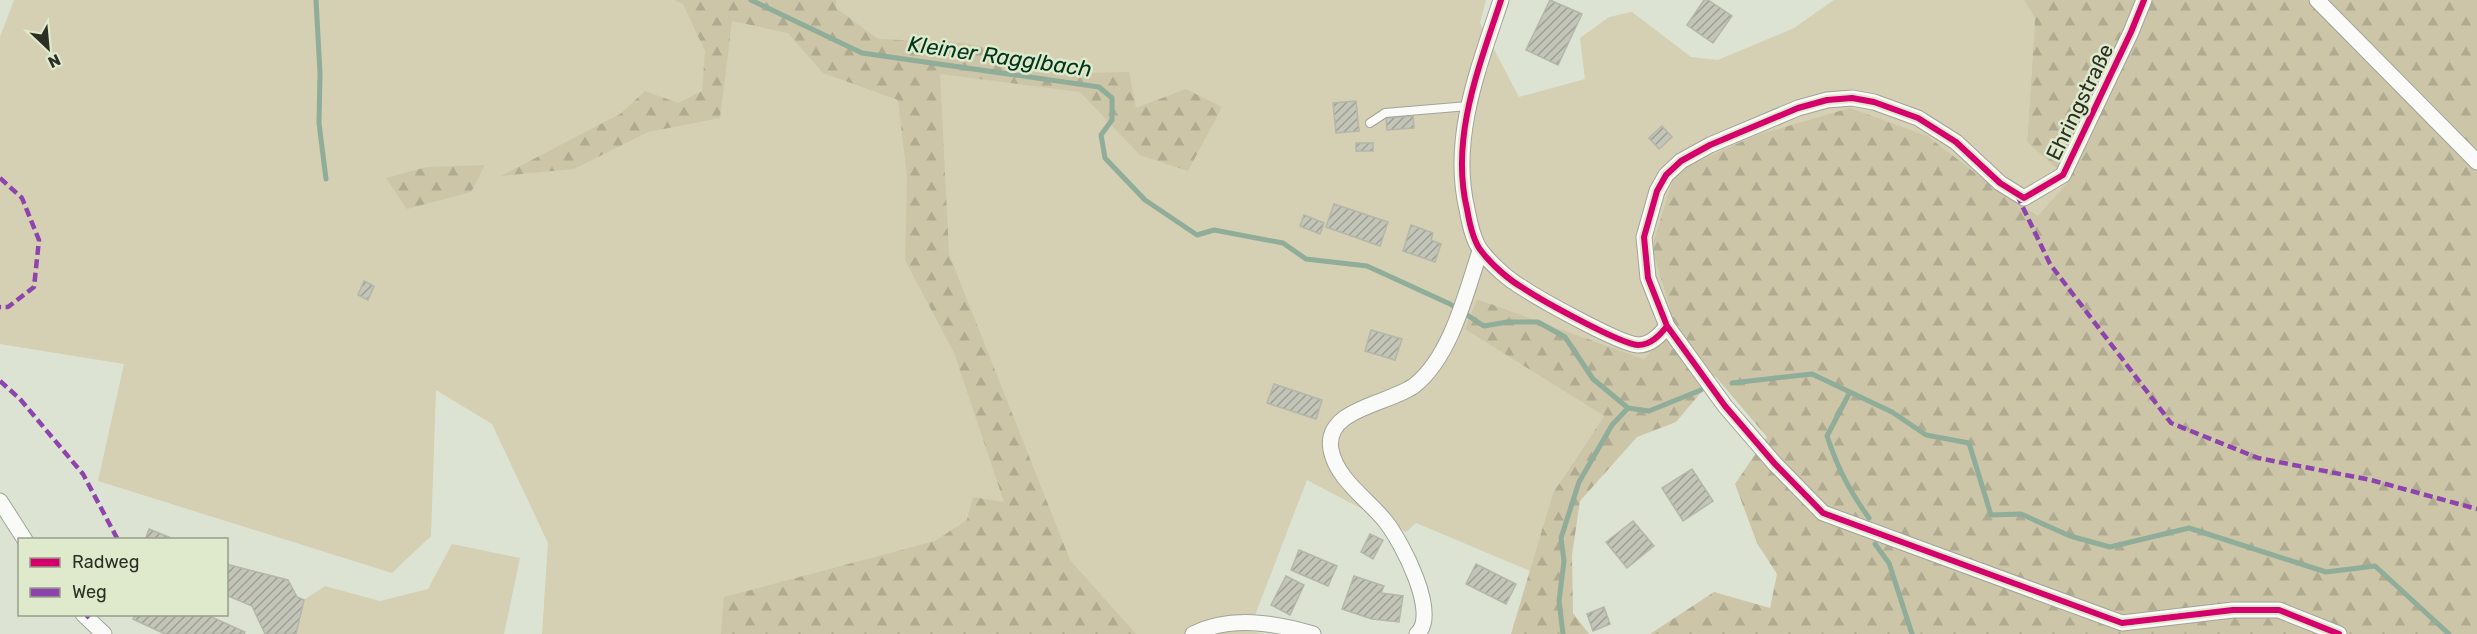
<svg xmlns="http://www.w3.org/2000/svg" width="2477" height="634" font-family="Rubik,sans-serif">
  <defs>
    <pattern id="forest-firs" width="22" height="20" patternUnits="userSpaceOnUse" patternTransform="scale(1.5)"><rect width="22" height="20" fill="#ccc5a8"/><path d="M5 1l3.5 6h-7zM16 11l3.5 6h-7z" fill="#afaa90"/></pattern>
    <pattern id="building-hatch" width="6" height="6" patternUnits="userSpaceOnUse" patternTransform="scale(1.5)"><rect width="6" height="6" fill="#c2c5b8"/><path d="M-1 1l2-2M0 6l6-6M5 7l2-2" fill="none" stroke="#9ea095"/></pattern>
  </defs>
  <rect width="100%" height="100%" fill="#dde3d2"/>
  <path fill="#d5cfb3" d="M14,0H1486L1480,23L1519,97L1585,79L1580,38L1609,17L1632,12L1691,57L1718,60L1794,28L1834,0H2024L2035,19L2027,142L2071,180L2038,217L1999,191L1652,248L1671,313L1656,345L1644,359L1477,299L1466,329L1604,416L1553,493L1530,571L1416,523L1406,532L1307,480L1249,631L1265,634H542L548,543L492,424L436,390L431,536L392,573L98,481L124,364L0,344V37Z
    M452,544L520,558L504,634H296L304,600L325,586L380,601L428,589Z"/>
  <path fill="url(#forest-firs)" d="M674,0H836V8L878,39L965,43L1083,73L1129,72L1136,108L1186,89L1222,107L1188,171L1140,155L1080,92L940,74L949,254L1070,560L1136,634H721L724,597L935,541L967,520L973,497L1004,502L954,353L905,260L907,177L898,100L823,73L788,33L732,21L720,118L648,132L574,169L501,176L620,114L645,91L678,103L702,91L705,51L683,4Z
    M2024,0H2477V634H1650L1714,592L1770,608L1777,574L1757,543L1735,484L1767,437L1715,376L1676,422L1637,437L1580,501L1572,555L1573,613L1589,634H1511L1553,493L1604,416L1465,329L1477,299L1644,359L1656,345L1671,313L1652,248L1675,172L1754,136L1850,108L1927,136L1999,191L2038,216L2070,180L2027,142L2035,19Z
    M485,165L471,192L407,209L386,178L427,167Z"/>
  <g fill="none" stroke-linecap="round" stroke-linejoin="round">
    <path stroke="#8fad99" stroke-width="5" d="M316,0L320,73L319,123L326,179
      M751,0L862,53L1099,87L1112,98V120L1101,135L1105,158L1145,200L1197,235L1214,230L1283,243L1306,259L1367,266L1450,304L1484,326L1507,322H1538L1565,337L1593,379L1628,408L1649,411L1701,390
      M1732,383L1812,374L1892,412L1926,435L1969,443L1991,515L2021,514L2070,536L2110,547L2189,528L2326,572L2375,566L2449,634
      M1850,392L1827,436C1838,469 1849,490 1869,518
      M1875,544L1889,563L1912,634
      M1563,634L1559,601L1564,561L1561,538L1579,482L1612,425L1628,408"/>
  </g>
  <path fill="url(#building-hatch)" stroke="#b4b6a9" stroke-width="1.5" d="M1550,0L1582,14L1558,65L1526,50Z
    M1704,0H1708L1732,16L1713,43L1687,25Z
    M1356,101L1359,131L1336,133L1333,103Z
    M1413,116L1414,128L1387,130L1386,118Z
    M1662,126L1672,137L1659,149L1649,138Z
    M1356,143H1373V151H1356Z
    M1334,204L1388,222L1380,246L1326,227Z
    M1304,215L1324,223L1320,234L1300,226Z
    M1411,225L1433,233L1431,240L1441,244L1435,262L1403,251Z
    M364,281L374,286L368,300L358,295Z
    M1371,330L1402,339L1395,360L1365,351Z
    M1274,384L1322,400L1316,419L1267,403Z
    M1692,469L1713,501L1683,521L1662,488Z
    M1633,521L1654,546L1627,568L1606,542Z
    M149,529L176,540H145Z
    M1370,534L1383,540L1373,559L1361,552Z
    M1299,550L1337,566L1328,586L1291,570Z
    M226,564L288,580L297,597L304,600L296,634H265L252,606L226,595Z
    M1476,564L1516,584L1506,604L1466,584Z
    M1286,576L1304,585L1290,615L1271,605Z
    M1354,576L1384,586L1381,593L1403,596L1399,622L1372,619L1342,609Z
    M1604,607L1610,624L1593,631L1587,614Z
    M135,614H205L245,632L244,634H165L133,619Z"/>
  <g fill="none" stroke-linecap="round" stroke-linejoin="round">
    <g stroke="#a0a498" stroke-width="10">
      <path id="service" d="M1370,123L1385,113L1468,106"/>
    </g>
    <g stroke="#a0a498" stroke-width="17">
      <path id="minor" d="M1501,0C1479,67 1450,138 1467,209C1469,221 1474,243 1482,252C1492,265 1509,280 1523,288C1541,300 1620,344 1638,345C1651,345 1660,335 1667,326
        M2144,0L2131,32L2063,175L2024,198L2000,183L1956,142L1918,118L1874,102L1852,98L1827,100L1798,108L1710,145L1681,161L1666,175L1657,191L1644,237L1648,278L1667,326L1725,406L1775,464L1823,513L2122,623L2233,610H2279L2339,634
        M2317,0L2477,162
        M0,501L25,540
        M83,614L104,634
        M1193,634C1231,615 1275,623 1313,634
        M1417,634C1440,614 1401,541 1386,522C1368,499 1337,480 1331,450C1323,408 1391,404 1415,385C1451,356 1466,293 1480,251"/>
    </g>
    <use href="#service" stroke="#fafbf8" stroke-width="8"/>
    <use href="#minor" stroke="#fafbf8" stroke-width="15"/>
    <path stroke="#8e44ad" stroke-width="4.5" stroke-dasharray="9 4.5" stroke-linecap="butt" d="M0,178L22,198L39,240L34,287L8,307H0
      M2017,195L2050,264L2171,423L2258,458L2371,480L2477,509
      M0,381L20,399L83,474L118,540
      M86,618L90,614"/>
    <g stroke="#dfe9cc" stroke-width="10">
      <path id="cycleway" d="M1501,0C1479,67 1450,138 1467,209C1469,221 1474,243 1482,252C1492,265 1509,280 1523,288C1541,300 1620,344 1638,345C1651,345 1660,335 1667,326
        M2144,0L2131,32L2063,175L2024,198L2000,183L1956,142L1918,118L1874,102L1852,98L1827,100L1798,108L1710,145L1681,161L1666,175L1657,191L1644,237L1648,278L1667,326L1725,406L1775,464L1823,513L2122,623L2233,610H2279L2339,634"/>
    </g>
    <use href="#cycleway" stroke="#d6006c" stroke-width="6"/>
  </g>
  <g text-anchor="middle" stroke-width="5" stroke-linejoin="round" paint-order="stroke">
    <g font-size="21" fill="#2b2f24" stroke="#dfe9cc">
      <text transform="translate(2080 102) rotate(-64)" y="7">Ehringstraße</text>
    </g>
    <g font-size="22" font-style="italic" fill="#00351e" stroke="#dfe9cc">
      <text transform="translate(1000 56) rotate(8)" y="8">Kleiner Ragglbach</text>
    </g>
  </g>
  <rect x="18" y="538" width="210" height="78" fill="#dfe9cc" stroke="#979f89" stroke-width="1.5"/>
  <rect x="30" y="558" width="30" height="9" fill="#d6006c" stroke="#979f89" stroke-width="1.5"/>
  <text x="72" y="568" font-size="18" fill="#2b2f24">Radweg</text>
  <rect x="30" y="588" width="30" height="9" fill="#8e44ad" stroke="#979f89" stroke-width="1.5"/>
  <text x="72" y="598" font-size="18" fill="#2b2f24">Weg</text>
  <g transform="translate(48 48) rotate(154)" stroke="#dfe9cc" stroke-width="4.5" paint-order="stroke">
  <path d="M0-4.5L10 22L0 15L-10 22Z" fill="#2b2f24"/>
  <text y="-9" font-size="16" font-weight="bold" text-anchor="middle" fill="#2b2f24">N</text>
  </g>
</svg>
